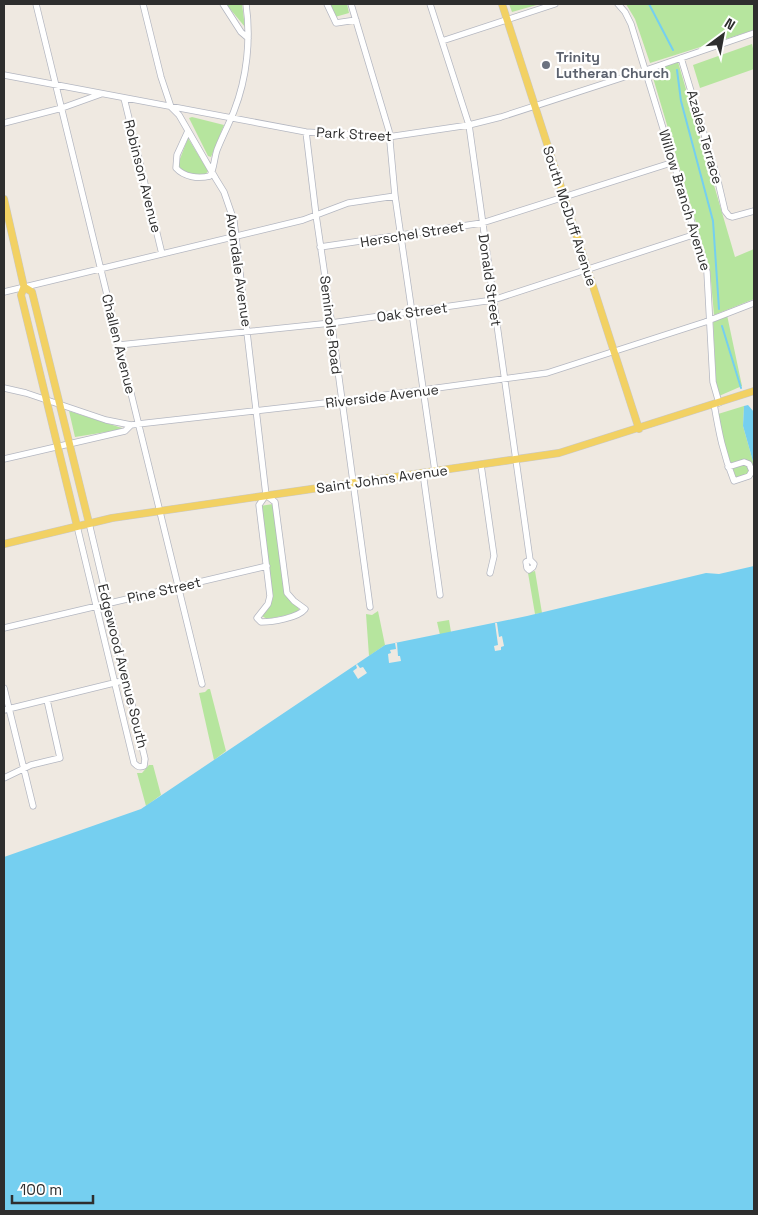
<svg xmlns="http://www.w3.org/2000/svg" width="758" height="1215" font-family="'Space Grotesk',sans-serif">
  <rect width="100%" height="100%" fill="#efe9e1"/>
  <path fill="#b6e59e" d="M226,4H242L245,27Z
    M329,4H347L349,13L335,17Z
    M509,4H540L512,12Z
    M626,4H754V30L650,63L635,19Z
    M752,44L754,53V69L700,88L693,65Z
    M678,62L735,257L754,249V299L714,315L710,270L651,71Z
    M192,117L224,125L211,157L208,156L189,118Z
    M188,138L208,171L205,175C194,175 183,175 178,164Z
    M727,315L742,386L719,396L716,382L713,320Z
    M744,406L743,426L754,465V476L737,483L724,447L718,414Z
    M69,411L125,429L75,437Z
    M273,504L286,595L298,606L299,610L297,613L267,619L262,616C264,610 271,606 273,598L260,506Z
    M535,571L542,613L535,614L528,573Z
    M378,611L385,645L369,656L366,614L372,615Z
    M449,620L451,632L440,635L437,622Z
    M208,689H210L226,751L214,760L199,693L205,692Z
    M149,765H153L161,795L146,806L137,773H142Z"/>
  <path fill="#75cff0" d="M748,405L754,412V465L743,426L744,406Z
    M754,566V1211H4V857L141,809L385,645L527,616L706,573L719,574Z"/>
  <path fill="#efe9e1" d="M495,623H497L499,637L502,636L504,646L501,647V650L495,651L494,646L498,645Z
    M395,643H397L398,656H400L401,661L389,663L388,654L391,653L390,650L396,649Z
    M357,664L360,668L363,667L367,673L358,679L353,671L357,668L356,665Z"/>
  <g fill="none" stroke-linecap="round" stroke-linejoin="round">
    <path stroke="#75cff0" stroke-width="2" d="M649,4L673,50
      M677,70L681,101L713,221L719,309
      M722,326L741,388"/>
    <g stroke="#b4b7c1" stroke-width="7">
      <path id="minor" d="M36,4L202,684
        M143,4L161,77L171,107L179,115L216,179L224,192L234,221L266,495
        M223,4L241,32L248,38
        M327,4L336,23L356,20
        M351,4L389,131L395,196L435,471
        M430,4L469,125L530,560L534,564L533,567L529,570L527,568L526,562L530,560
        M618,4L625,12L631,24L707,272L713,382L719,403
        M442,41L555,4
        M681,58L717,177L725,211L729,216L732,217L754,211
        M4,75L306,132L388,137L469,125L501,117L646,70L754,33
        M124,98L162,254
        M4,123L62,108L101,94
        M188,131L177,155L176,168C184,177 198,179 210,176C214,169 214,159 217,150C222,137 229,124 234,111C247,78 251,39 246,4
        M306,132L316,215L328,297L370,607
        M320,247L482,223L674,162
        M4,292L303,220L348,203L395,196
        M119,345L331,323L493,300L696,234
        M4,388L26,393L106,420L131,425
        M714,404C719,433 723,454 734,481L749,476L752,471L749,464L744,462L728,467
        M4,459L125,431L131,425L138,424L342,401L547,373L705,322L754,303
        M481,465L494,556L490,573
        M423,473L440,595
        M266,495L275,502L287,593L294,601L305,609C298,618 272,622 261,622L257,618L268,604L270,596L259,505Z
        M77,526L134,763C137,766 139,768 144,766L145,759L89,523
        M4,628L267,566
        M4,688L33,806
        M4,710L126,680
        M4,778L31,765L60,758L47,700"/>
    </g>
    <g stroke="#c9c9c9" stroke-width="8">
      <path id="major" d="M502,4L639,429
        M4,199L24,287L21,295L77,526
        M24,287L32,292L89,523
        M4,544L112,518L559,453L754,391"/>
    </g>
    <use href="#minor" stroke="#fff" stroke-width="5.5"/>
    <use href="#major" stroke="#f2d163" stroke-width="7"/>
  </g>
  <circle fill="#6b7280" stroke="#fff" stroke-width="2" cx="546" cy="65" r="5"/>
  <g text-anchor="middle" stroke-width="4.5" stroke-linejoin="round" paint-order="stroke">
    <g font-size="14" font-weight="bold" fill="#5b616d" stroke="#fff" text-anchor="start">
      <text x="556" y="62">Trinity<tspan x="556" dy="16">Lutheran Church</tspan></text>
    </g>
    <g font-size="14" fill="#2e2e2e" stroke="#fff">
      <text transform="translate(354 134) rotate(3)" y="5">Park Street</text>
      <text transform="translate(705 137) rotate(74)" y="5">Azalea Terrace</text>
      <text transform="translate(143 176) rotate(76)" y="5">Robinson Avenue</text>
      <text transform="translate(685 200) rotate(73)" y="5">Willow Branch Avenue</text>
      <text transform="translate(570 216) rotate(72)" y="5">South McDuff Avenue</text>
      <text transform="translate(412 234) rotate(-9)" y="5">Herschel Street</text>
      <text transform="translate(239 270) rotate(82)" y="5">Avondale Avenue</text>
      <text transform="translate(490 280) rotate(82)" y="5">Donald Street</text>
      <text transform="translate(412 312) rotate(-8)" y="5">Oak Street</text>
      <text transform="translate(331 325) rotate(83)" y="5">Seminole Road</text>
      <text transform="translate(119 344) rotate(76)" y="5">Challen Avenue</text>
      <text transform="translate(382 396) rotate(-7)" y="5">Riverside Avenue</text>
      <text transform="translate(382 479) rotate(-8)" y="5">Saint Johns Avenue</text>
      <text transform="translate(164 590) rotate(-13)" y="5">Pine Street</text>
      <text transform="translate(123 666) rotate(76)" y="5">Edgewood Avenue South</text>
    </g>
  </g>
  <rect width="758" height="1215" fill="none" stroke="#2e2e2e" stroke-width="10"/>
  <g transform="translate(723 35) rotate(32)" stroke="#ffffff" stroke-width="4" paint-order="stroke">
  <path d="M0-4L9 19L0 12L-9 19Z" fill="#2e2e2e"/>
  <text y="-8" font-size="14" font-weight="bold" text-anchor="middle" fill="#2e2e2e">N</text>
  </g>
  <path d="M12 1195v8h81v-8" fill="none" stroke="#2e2e2e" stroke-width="2.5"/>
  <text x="20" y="1195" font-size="15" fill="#2e2e2e" stroke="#ffffff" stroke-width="4" paint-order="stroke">100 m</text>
</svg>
